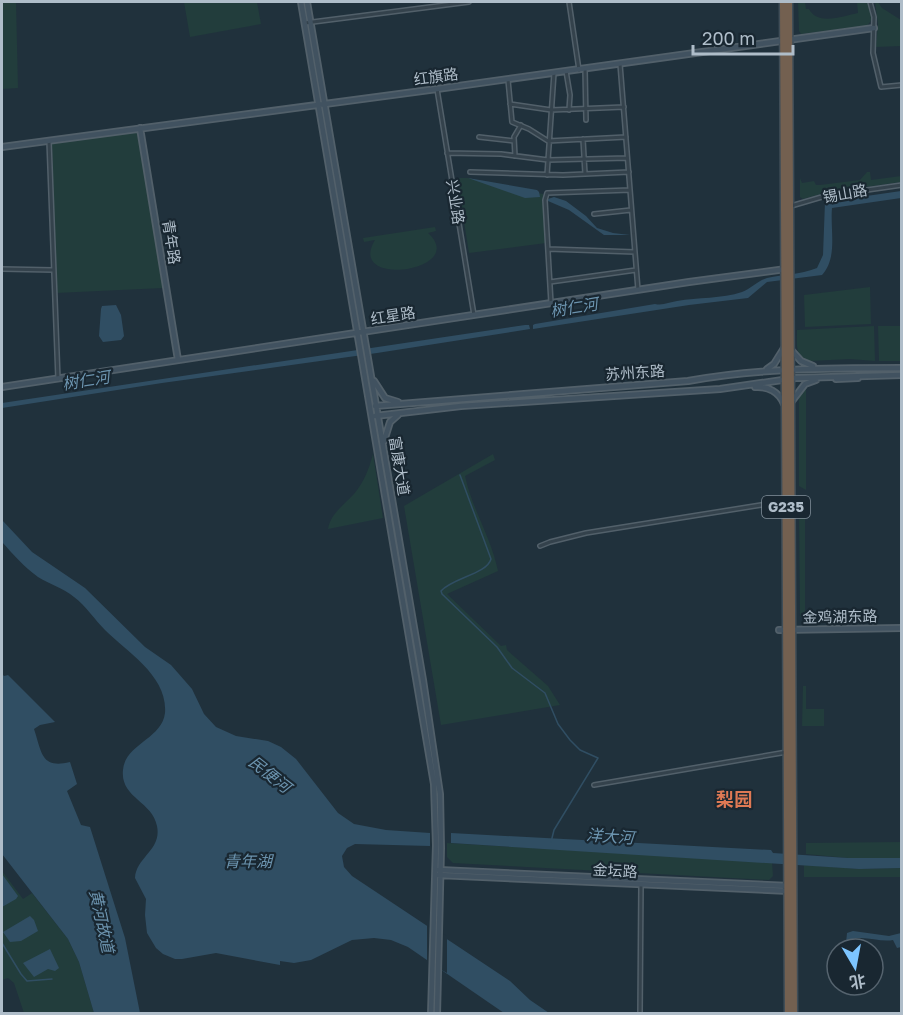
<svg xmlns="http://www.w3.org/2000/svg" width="903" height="1015" font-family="'Golos Text','Noto Sans SC',sans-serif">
  <rect width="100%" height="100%" fill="#20313c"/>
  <path fill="#223d3c" d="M2,2H16L18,88L2,89Z
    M184,2H257L261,24L190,37Z
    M798,2H805L806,9H809C817,26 844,16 858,13L857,2H869C871,11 875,20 866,26L801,34L799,31Z
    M875,2H878L882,8L901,20V46L876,47L878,24Z
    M137,131L163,288L56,293L52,144Z
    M867,172H870L871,180L901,176V182L828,192L803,199L800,197V178L802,183L814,181L816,185H820L860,180Z
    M457,178H468L543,194L546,243L469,253Z
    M435,227L436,231L428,233C470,271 345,289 375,240L364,242L363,238Z
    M870,287L871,324L805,327L804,295Z
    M874,326L875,361L850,359L810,361C794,357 797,343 797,330Z
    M878,326H901V361H879Z
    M806,387V490L799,486V398Z
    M373,454L383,518L328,529C331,513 344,505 354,494C364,482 369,469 373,454Z
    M493,454L495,460L465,476C472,509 491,537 498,571L447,594L501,646L506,645L507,650L548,686L560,705L441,725L404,506Z
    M805,502V620L800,616L799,509L802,503Z
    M803,686H806V709H824V726H802Z
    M901,842V858H848L806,854V843Z
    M447,843L772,862L773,876L769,880L453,863L447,857Z
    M804,865L859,869L901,868V877H804Z
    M2,871L23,899L32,893L68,939L79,962L94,1013H24L14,983L8,978L2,980Z"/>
  <path fill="#304e63" d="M468,178L537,190L539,192L540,197L525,198Z
    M901,191V198L832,208C830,229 838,258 822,275L767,282L748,298L689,305L533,329V325L535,324L655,304C663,306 669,302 677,301C698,297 722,299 742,292C751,289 757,281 767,278C784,274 799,275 817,268L823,255L825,202Z
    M554,197L566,201L586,216L597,228L613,233L630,235H604L569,210L548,201V199Z
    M116,305L121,315L124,336L121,340L103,342L99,336L101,309L102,306Z
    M525,325H529L530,329L377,353L162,383L2,408V403Z
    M2,520L32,552L85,588L145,647L171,665L192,689L204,714L216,727L236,736L268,741L281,747L296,759L338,813L354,824L386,830L430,833V846L355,844L347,848L342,856L344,867L352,876L510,981L530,1000L549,1013H504L408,947L391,940L374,938L352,940L311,960L294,963L280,961V965L216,953L182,959H175L163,954L156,948L147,933L145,915L146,899L135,878C136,857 162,850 157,826C152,801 120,798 123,770C125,744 162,739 165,713C168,676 127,652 105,630C95,620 86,606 74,597C63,588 49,584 38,577C24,567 13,554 2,542Z
    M2,674L4,676L8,675L55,722L40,725L34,729C42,753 41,769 70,762L77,784L67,791L81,825L90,827L125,938L140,1013H94L79,962L68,939L2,854Z
    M451,833L771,850L773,853L848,858H901V868L859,869L451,843Z
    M2,874L18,896L16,899L2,907Z
    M30,916L34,920L38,931L21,941L10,942L3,932Z
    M853,931L889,936L901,933V947L897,948L893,940C878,943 858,932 846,943L847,933Z
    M50,949L59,968L55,971L48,969L34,977L23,963Z"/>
  <path fill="#20313c" d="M427,925L447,936V973L427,962Z"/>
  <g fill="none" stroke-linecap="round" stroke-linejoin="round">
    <path stroke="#304e63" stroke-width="1.5" d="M460,475L491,559C487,574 452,578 441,591L442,594L497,647L512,668L545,693L558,724L570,740L580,750L598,758L554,830L551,842
      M2,943L21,974L27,981L52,979"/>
    <g stroke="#52606a" stroke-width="6">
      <path id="street" d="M569,2L579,70
        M870,2L874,17L873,53L881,87L902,85
        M305,23L469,2
        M620,64L638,290
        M585,69L586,120
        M566,71L570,95L569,110
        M508,80L512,122L529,129L548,141L626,137
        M437,89L474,315
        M510,104L551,110L624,107
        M479,137L514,141
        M583,139L585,174
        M49,141L58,379
        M447,153L501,154L548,160L627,158
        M515,156L514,137L521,125
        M470,172L563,175L629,172
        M547,175L554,73
        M791,206L825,196L902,185
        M594,214L631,210
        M548,249L635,252
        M2,269L53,270
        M550,282L636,270
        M551,303L545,200L547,193L630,190
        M540,546L550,542L586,533L761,505L786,504
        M594,785L787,752
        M640,1014L641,884"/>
    </g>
    <g stroke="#52606a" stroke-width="8">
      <path id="secondary" d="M301,2L434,784L436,845L431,1014
        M307,2L423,680L440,794L441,848L437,1014
        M140,128L178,360
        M2,147L437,89L874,28
        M792,351L801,361L813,366
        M767,369L774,364L784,348
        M836,379L858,378
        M374,381L385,398L398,402
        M2,387L689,282L786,269
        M755,387C768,386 779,392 784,404
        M792,401L805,384L816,380
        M375,406L688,381C758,368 830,368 902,368
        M375,416L461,406L720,389L796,378L902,375
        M384,441L390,422L398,415
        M779,630L902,628
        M439,870L790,886
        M438,875L789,891"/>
    </g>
    <g stroke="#3f4d57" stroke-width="9">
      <path id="highway" d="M783,2L788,1014
        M789,2L794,1014"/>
    </g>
    <use href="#street" stroke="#34424c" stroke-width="3"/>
    <use href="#secondary" stroke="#415260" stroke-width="4.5"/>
    <use href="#highway" stroke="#736050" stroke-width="6"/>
  </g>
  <g text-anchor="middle" stroke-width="4.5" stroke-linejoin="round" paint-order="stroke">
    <rect fill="#192731" stroke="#82909b" stroke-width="1.5" x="762" y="496" width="48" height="22" rx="4.5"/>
    <g font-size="14" font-weight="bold" fill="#afbdc9">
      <text x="786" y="512">G235</text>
    </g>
    <g font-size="15" fill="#afbdc9" stroke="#192731">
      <text transform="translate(436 77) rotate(-8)" y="5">红旗路</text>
      <text transform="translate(845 194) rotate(-10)" y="5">锡山路</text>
      <text transform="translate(455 202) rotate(81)" y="5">兴业路</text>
      <text transform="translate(171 242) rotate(81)" y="5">青年路</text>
      <text transform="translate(393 316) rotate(-9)" y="5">红星路</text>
      <text transform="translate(635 373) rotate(-4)" y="5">苏州东路</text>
      <text transform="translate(399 466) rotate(81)" y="5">富康大道</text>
      <text transform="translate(840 617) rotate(-1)" y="5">金鸡湖东路</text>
      <text transform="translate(615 871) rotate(3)" y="5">金坛路</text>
    </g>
    <g font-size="16" font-style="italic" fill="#6c94af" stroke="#192731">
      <text transform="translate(574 307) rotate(-9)" y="6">树仁河</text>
      <text transform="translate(86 380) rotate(-9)" y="6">树仁河</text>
      <text transform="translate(270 774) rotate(38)" y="6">民便河</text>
      <text transform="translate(610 836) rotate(4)" y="6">洋大河</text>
      <text x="248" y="867">青年湖</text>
      <text transform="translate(102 921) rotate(78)" y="6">黄河故道</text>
    </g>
    <g font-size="18" font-weight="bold" fill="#de7954" stroke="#192731">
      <text x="734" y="806">梨园</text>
    </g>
  </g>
  <rect width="903" height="1015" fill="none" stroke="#afbdc9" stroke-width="6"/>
  <g transform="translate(855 967) rotate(170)"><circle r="28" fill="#192731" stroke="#55636e" stroke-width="1.5"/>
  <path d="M0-4.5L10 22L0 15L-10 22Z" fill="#7dc5ff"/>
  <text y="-9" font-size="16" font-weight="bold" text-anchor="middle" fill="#afbdc9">北</text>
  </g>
  <path d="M693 45v9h100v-9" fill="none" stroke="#afbdc9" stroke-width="3"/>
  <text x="702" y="45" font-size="18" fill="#afbdc9" stroke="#192731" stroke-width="4.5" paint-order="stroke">200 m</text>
</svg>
